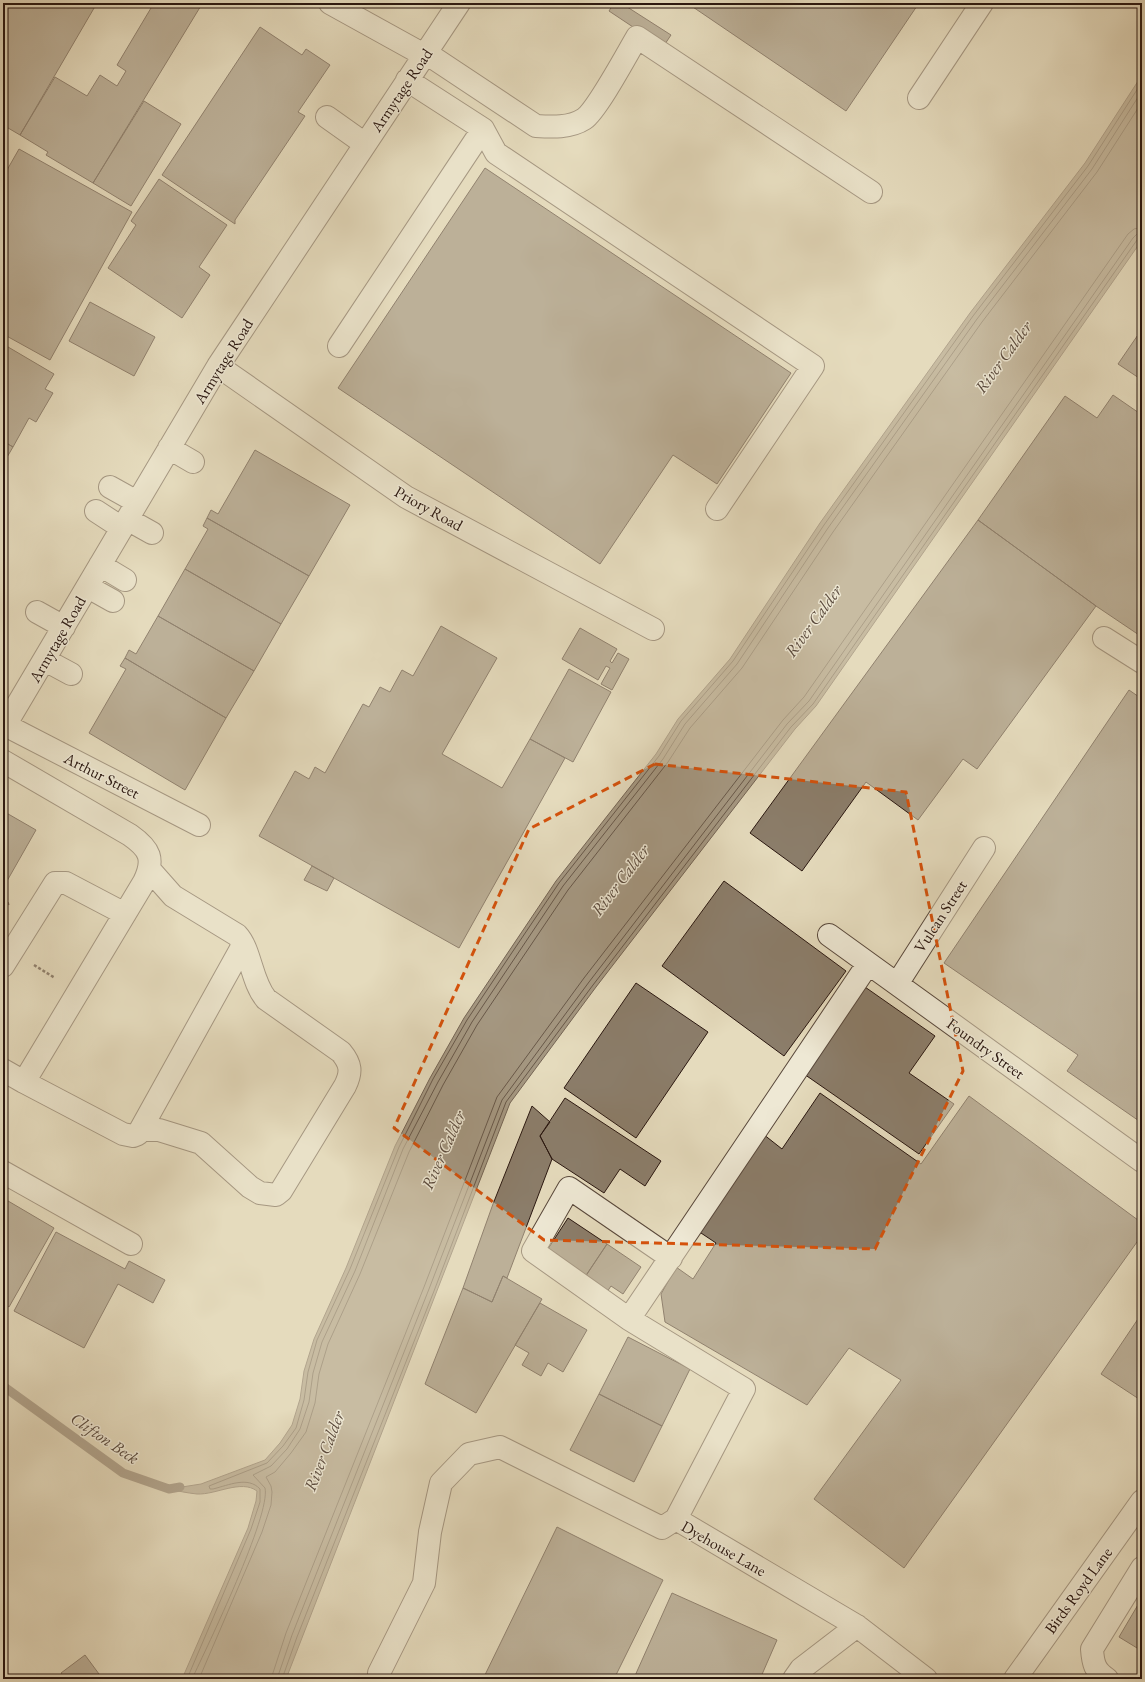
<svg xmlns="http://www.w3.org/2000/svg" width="1145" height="1682" font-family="'EB Garamond',serif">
  <rect width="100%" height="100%" fill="#e5dbbd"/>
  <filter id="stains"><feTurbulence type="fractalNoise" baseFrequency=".005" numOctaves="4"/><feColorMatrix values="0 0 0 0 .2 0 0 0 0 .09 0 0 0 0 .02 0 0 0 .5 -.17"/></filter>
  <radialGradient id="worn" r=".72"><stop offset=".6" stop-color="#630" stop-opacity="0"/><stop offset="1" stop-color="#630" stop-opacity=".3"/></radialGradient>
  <path fill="#a59882" stroke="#746454" d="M1142,75V240L816,706L795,729L596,987L510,1103L286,1679H182L248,1528L256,1501L257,1491C241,1479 216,1495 197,1494C187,1493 178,1491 169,1489L201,1484L265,1460L280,1443L292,1425L300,1399L304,1371L314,1339L346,1268L395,1146L430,1078L464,1018L556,881L656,754L678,719L730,659L820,523L970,313L1085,163Z"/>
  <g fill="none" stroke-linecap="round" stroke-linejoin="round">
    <path stroke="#685849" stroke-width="1" d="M187,1679L251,1529L260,1502V1489C248,1476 229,1485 213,1489H210L209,1486L267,1463L283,1446L296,1428L304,1400L308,1372L317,1340L350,1269L399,1147L433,1079L467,1020L511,954L559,883L659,756L681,721L733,661L824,525L973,316L1088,166L1142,82
      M192,1679C207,1647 271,1515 265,1488L253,1475L271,1466L287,1449L300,1429L309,1402L313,1373L322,1342L355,1271L403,1149L438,1082L472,1022L563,886L663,759L685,724L737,664L828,528L977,319L1092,169L1142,91
      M199,1679L262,1532L271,1505L272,1492L271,1486L266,1477L275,1472L291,1453L306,1432L315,1403L319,1374L328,1344L360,1274L409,1152L443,1085L477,1025L568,890L668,762L690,728L742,668L833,532L982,322L1097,172L1142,102
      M271,1679L286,1633L424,1287L497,1097L584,978L783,720L804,697L1128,234L1134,229L1142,227
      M277,1679L292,1635L429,1289L502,1100L589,982L787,724L809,701L1133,238L1137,234L1142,233
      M282,1679L297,1637L434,1291L506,1102L593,985L791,727L813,704L1137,240L1142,238"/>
    <path stroke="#746454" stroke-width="9" d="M3,1386L123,1473L169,1489L180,1487"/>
  </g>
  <path fill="#8b7d6a" stroke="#2a1710" d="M3,3H97L20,135L3,125Z
    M154,3L202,4L93,183L46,155L48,152L20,135L55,77L87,96L100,75L117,86L126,71L117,65Z
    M614,3H621L671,35L663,47L609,11Z
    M687,3H919L846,111Z
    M260,27L302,55L306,49L330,65L298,112L305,116L235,220V224L162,175Z
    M144,101L181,124L131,206L93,183Z
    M19,149L132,212L50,360L3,334V177Z
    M485,168L791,373L717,484L673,455L600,564L338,388Z
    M159,179L227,225L199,267L210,275L182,318L108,268L136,225L131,221Z
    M90,302L155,337L134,376L69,341Z
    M1142,329V380L1118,364Z
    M3,344L54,374L45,389L53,393L36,422L29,418L13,447L3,441Z
    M1113,395L1142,415V637L1096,606L978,520L1065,396L1097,418Z
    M3,441L13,447L3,464Z
    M255,450L350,505L309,576L207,518L211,510L218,514Z
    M207,518L309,576L281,624L185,569L208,529L203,526Z
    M978,520L1096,606L977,769L963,759L918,820L866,782L802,871L750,833Z
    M185,569L281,624L254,671L158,616Z
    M158,616L254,671L226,718L125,658L129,650L136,654Z
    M441,626L497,658L442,754L502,788L530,739L565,758L459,948L259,836L295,771L309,779L315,767L325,773L363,704L369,707L380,687L390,692L402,670L413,676Z
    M580,628L617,649L610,661L612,663L618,653L629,659L612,690L601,684L610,668L606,666L598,680L562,659Z
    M125,658L226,718L185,790L89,733L126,669L120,666Z
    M569,669L611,692L573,762L530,739Z
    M1129,690L1142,699V1123L1067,1071L1078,1055L944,963Z
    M3,811L36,830L3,888Z
    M312,866L334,878L327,891L304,880Z
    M724,881L846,971L784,1056L662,966Z
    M636,983L708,1032L636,1138L564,1088Z
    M865,987L935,1036L909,1073L954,1104L919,1154L804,1074Z
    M820,1093L921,1164L969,1096L1142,1223V1235L904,1568L814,1499L901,1380L849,1348L807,1405L665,1322L661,1294L676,1267L693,1279L716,1243L698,1231L763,1134L782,1149Z
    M565,1098L661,1161L645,1186L620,1169L604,1193L552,1159L540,1136Z
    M532,1106L550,1122L540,1136L552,1159L507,1278L503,1276L492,1302L463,1288L493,1204Z
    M3,1198L54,1228L9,1307L3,1303Z
    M568,1218L607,1244L585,1277L546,1252Z
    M56,1232L125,1269L129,1261L165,1280L153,1303L118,1284L84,1348L14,1311Z
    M607,1244L641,1267L623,1294L611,1286L607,1292L585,1277Z
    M503,1276L542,1299L476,1413L425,1384L463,1288L492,1302Z
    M540,1303L587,1330L563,1372L548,1363L541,1376L522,1365L529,1353L515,1345Z
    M1142,1313V1401L1101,1374Z
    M628,1337L690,1369L662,1426L599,1394Z
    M599,1394L662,1426L634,1482L570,1450Z
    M557,1527L663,1580L614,1679H483Z
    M672,1593L777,1640L760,1679L634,1678Z
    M1142,1598V1651L1119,1637Z
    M85,1655L99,1674L93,1679H66L61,1673Z"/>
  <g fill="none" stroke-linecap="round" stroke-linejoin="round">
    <g stroke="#59483b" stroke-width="24">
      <path id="minor" d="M330,3L424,55
        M426,53L536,126C552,127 570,128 584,119C597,110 627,54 637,37L871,192
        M919,98L982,3
        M327,117L365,144
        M483,129L496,153L813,366L717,509
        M339,346L483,129L407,80
        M218,366L406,497L653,629
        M169,448L193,462
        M110,487L137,502
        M96,511L122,528
        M127,519L152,533
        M100,565L125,580
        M88,587L113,601
        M37,612L64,627
        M1104,638L1142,662
        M45,660L71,674
        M5,725L199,825
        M3,729L218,366L459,3
        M3,761L130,835C150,849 155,859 144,882L24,1082L123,1134L133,1136L138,1134L243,945
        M829,935L1142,1161
        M3,966L55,883H66L125,914
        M897,984L984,848
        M3,1070L24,1082
        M141,1130H159L201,1143L250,1187L260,1193L276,1195L281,1191L345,1086C352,1072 351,1064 341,1052L266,999C251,981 251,950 237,935L173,896L150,870
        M3,1172L131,1244
        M671,1258L569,1188L533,1251L629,1319L744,1389L676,1519L857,1626L926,1679
        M629,1319L868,964
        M379,1673L424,1583L430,1532L441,1483L469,1454L500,1447L662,1528L676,1519
        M794,1679L801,1669L857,1626
        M1015,1679L1142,1501
        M1107,1679C1095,1671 1093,1664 1092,1649L1142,1568"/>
    </g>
    <path stroke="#2a1710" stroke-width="2.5" stroke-dasharray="3 2" stroke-linecap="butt" d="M3,888L9,907
      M34,965L55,978"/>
    <use href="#minor" stroke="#eee8d4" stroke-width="22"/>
  </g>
  <path d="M0 0H1145V1682H0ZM655,764L906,792L963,1071L875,1249L544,1240L394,1128L529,829Z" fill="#e5dbbd" fill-opacity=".55" fill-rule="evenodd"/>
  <path fill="none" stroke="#d5520c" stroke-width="3" stroke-dasharray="8 5" stroke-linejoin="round" d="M655,764L906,792L963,1071L875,1249L544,1240L394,1128L529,829Z"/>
  <g text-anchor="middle" stroke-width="3" stroke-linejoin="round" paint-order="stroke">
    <g font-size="16" fill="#2a1710" stroke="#eee8d4">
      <text transform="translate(401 90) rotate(-56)" y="6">Armytage Road</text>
      <text transform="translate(223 361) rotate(-58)" y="6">Armytage Road</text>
      <text transform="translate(429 508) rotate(29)" y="6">Priory Road</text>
      <text transform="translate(57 639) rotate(-60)" y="6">Armytage Road</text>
      <text transform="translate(102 775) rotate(27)" y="6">Arthur Street</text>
      <text transform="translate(940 916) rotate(-57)" y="6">Vulcan Street</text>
      <text transform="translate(986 1048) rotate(36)" y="6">Foundry Street</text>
      <text transform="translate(724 1548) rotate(30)" y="6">Dyehouse Lane</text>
      <text transform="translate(1078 1590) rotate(-54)" y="6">Birds Royd Lane</text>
    </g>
    <g font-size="17" font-style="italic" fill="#5b4b3e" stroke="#eee8d4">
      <text transform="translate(1003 357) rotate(-54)" y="6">River Calder</text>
      <text transform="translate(813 621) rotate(-54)" y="6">River Calder</text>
      <text transform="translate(620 880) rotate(-53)" y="6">River Calder</text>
      <text transform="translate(443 1150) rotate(-66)" y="6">River Calder</text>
      <text transform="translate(105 1438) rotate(34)" y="6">Clifton Beck</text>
      <text transform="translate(324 1451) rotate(-69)" y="6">River Calder</text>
    </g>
  </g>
  <rect width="1145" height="1682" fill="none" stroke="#e5dbbd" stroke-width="16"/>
  <rect x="4" y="4" width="1137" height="1674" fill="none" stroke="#2a1710" stroke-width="2"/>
  <rect x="8" y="8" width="1129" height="1666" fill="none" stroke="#2a1710"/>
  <rect width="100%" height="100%" filter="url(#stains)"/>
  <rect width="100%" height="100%" fill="url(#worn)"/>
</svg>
